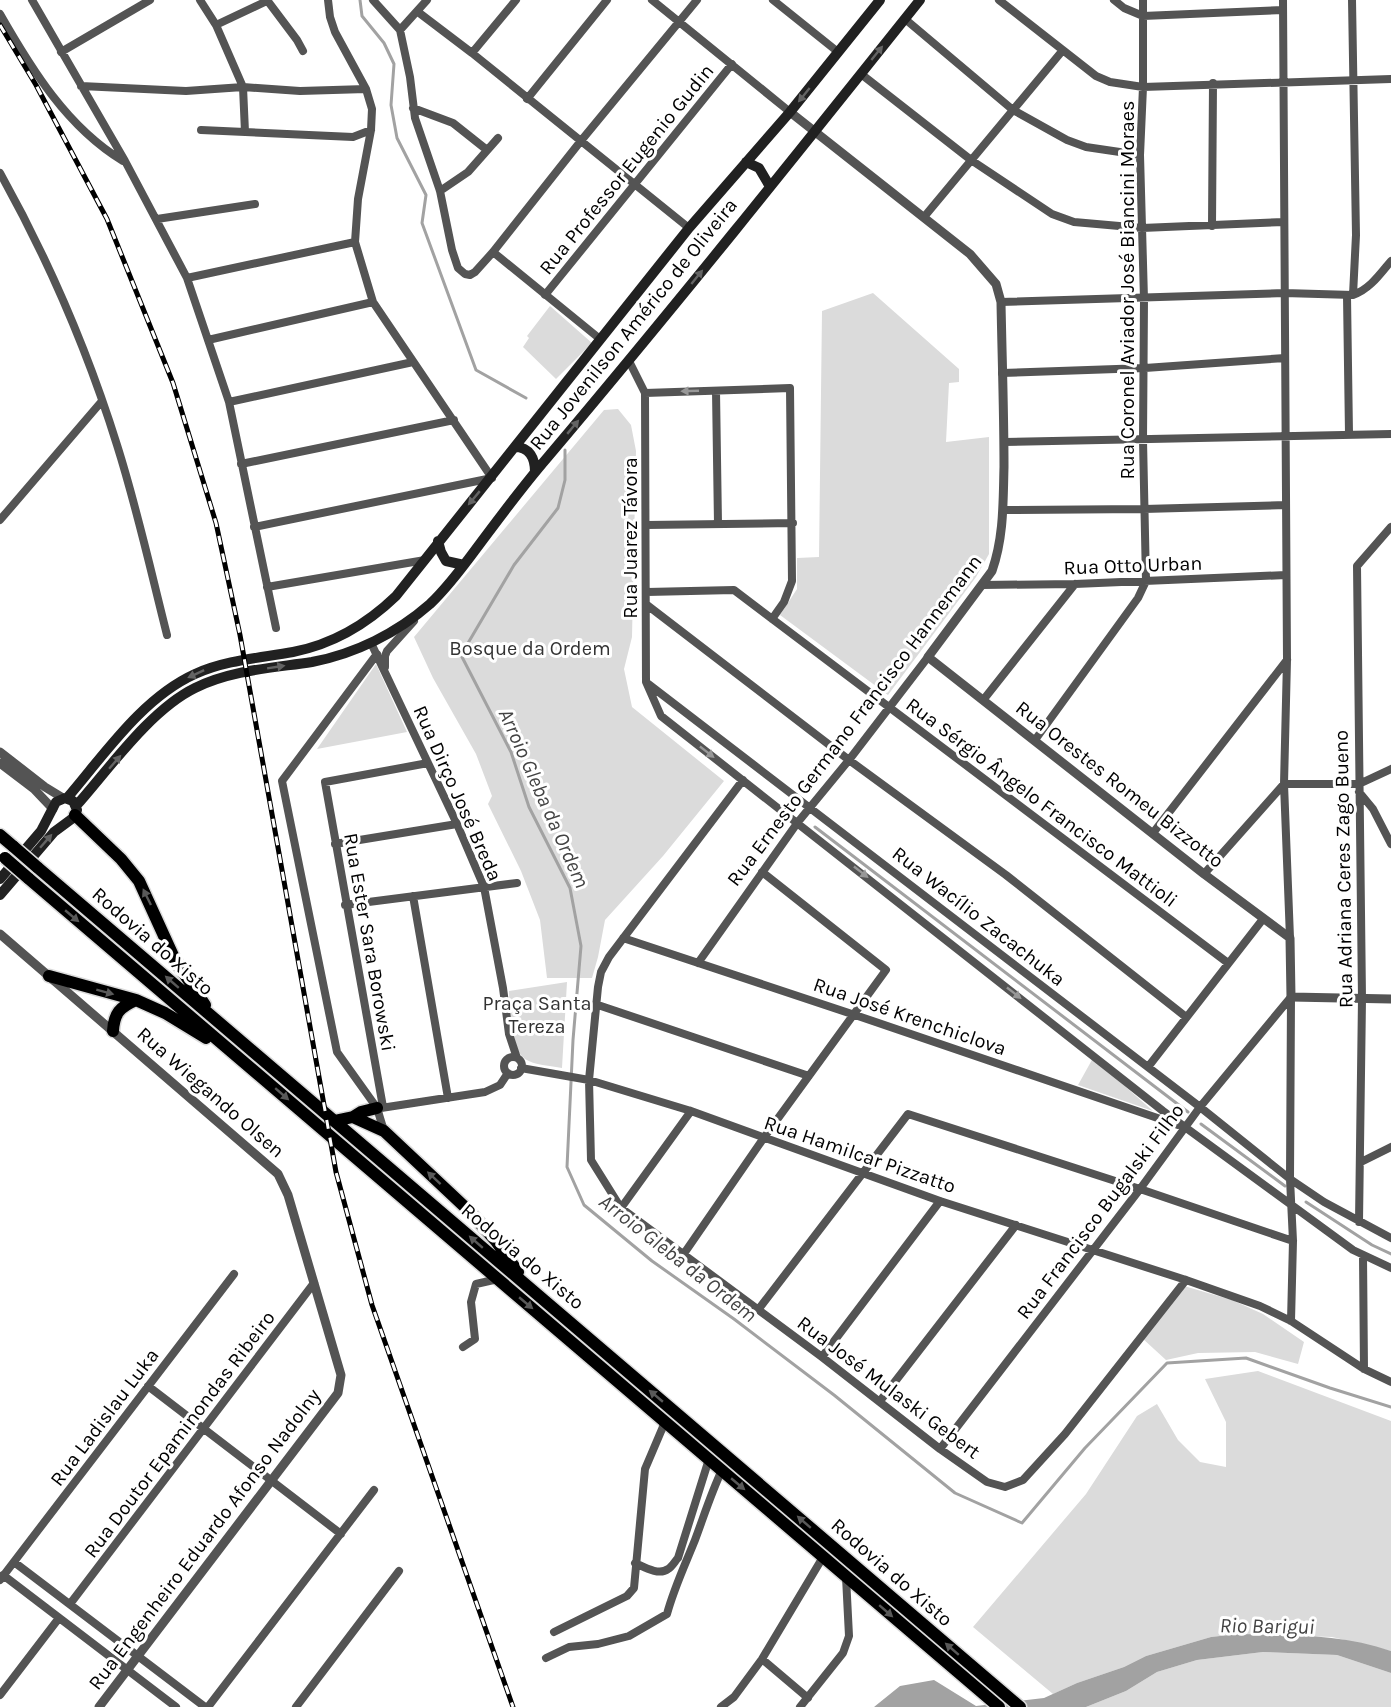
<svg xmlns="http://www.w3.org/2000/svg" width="1391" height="1707" font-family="Karla,sans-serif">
  <rect width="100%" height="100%" fill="#fff"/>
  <path fill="#dbdbdb" d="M873,293L959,369V382L949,383L946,442L989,437V554L976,577L888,695L780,615L797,589V558L819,557L822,311Z
    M550,306L592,343L556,379L523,347L529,338L527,336Z
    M618,409L631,425L636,451L632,637L624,669L632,707L724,781L663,856L605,920L598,957L592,978H547L540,920L521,871L488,804L492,796L476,754L433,678L414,637L604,410Z
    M376,664L407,732L317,749Z
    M567,982L562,1068C551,1066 534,1065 525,1059C507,1045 510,1011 509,991Z
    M1093,1058L1153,1111L1078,1085Z
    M1184,1286L1232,1300L1263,1314L1304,1342L1298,1364L1255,1352L1198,1353L1166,1360L1142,1338Z
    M1258,1371L1391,1421V1651L1332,1637L1238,1634L1211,1637L1146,1656L1124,1667L1077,1683L1053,1694L973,1627L1086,1494L1137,1416L1157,1404L1178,1440L1200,1462L1226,1467V1422L1205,1379Z
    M1263,1652L1337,1655L1391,1673V1707H1086L1126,1691L1157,1672L1197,1660Z"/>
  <path fill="#a2a2a2" d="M1238,1634C1290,1635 1342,1634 1391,1651V1673L1337,1655L1263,1652L1197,1660L1157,1672L1126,1691L1086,1707H874L900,1686L934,1680L976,1706L1044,1698L1077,1683L1124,1667L1146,1656L1211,1637Z"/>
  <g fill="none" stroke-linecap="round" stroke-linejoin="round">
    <path stroke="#a2a2a2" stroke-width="3" d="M360,0L362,16L384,43L394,64L391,105L397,138L426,195L422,223L476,370L526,398
      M565,450V480L558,508L514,565L461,655L511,752L529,807L570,888L581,946L573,1040L567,1167L584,1205L652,1261L734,1319L834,1395L955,1493L1022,1523L1085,1448L1167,1363L1246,1358L1330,1388L1391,1407
      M815,827L1188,1112
      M1201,1124L1285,1186
      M1306,1202L1372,1245L1391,1254"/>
    <g stroke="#dbdbdb" stroke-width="15">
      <path id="trunk" d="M75,815L121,859L139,881L175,960L205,1005
        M0,835L14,847
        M37,867L1020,1707
        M28,878L999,1707
        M49,976L136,1000L165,1013L206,1038
        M113,1031C114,1013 120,1007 136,1000
        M353,1117L361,1112L377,1108
        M334,1121L353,1117L384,1131L467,1209L496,1241L518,1272"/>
    </g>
    <path stroke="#545454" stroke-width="8" d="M32,0L125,161L187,278L229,402L276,628
      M200,0L216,25L243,87L245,132
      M267,0L297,40L303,51
      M373,0L400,30L427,0
      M652,0L790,112
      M773,0L838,52
      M999,0L1096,76L1110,82L1143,87L1391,79
      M1114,0L1124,8L1143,16L1283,10
      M1283,0L1287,660L1284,784L1290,938
      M1352,0L1356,235L1353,295
      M418,12L472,53L689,228
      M0,14C32,70 67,127 123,161
      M905,19L1013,110L1067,140L1086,147L1140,155
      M216,25L267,1
      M400,30L410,77L415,118L440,191L452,250L458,268L465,274L470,275L475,272L493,252L580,142L697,0
      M61,52L150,0
      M472,53L516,0
      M861,74L971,160L1052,214L1074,222L1142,228L1284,222
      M81,86L186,91L243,87L300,91L366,89
      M527,99L607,0
      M413,108L453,123L487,150
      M201,130L353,137L371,130
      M0,173C48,259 88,352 117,445C137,508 151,572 167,635
      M440,191L468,172L498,138
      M924,217L1063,50
      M157,219L255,204
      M1212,226L1213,83
      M493,252L600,339
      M187,278L355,242
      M545,295L732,64
      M1347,296L1349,434
      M1001,302L1284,293L1353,295C1370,289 1380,274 1391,261
      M208,340L373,302
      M629,361L645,393L646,682L661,716L1163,1111L1353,1250L1391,1268
      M1002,373L1145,368L1285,358
      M716,391L718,524
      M645,393L790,388L792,581L784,602L772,619
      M229,402L413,362
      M1004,442L1391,434
      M241,464L454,420
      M1003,510L1144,509L1286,505
      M0,520L102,401
      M646,525L793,523
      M254,527L492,478L373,302L355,242L358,199L371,130L372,109L366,89L335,32L330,17L328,0
      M982,585L1075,584L1286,575
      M267,587L425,560
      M647,592L734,590L1228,963
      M647,605L849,760L1006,875L1186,1017
      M371,643L457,824L484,887L503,988L509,1034L517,1058
      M377,654L282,781L337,1052L377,1108L384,1131
      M385,667V656L387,651L414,621
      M647,683L1200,1107L1290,1179L1324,1202L1391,1238
      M984,699L1075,584
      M1035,740L1138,598L1146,581L1143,440L1144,299L1140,155L1143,87V0
      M743,780L609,957L601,972L598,987L589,1080L591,1160L621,1208L822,1357L940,1449L987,1482L1005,1487L1023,1480L1065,1434L1186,1280
      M1359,792L1373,809L1391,844
      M1153,833L1287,660
      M335,844L457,824
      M1204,874L1284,784H1359L1391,769
      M413,896L448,1098
      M345,905L517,883
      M623,938L855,1015L1178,1125
      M698,963L798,822L849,760L928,657
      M1291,997L1290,1179L1293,1241L1291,1321
      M595,1004L809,1076
      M504 1066a9 9 0 1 1 18 0a9 9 0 1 1-18 0Z
      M1148,1067L1263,919
      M521,1068L589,1080L691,1111L940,1201L1186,1280L1260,1306L1291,1321L1364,1369L1391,1382
      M383,1107L325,782L428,763
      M381,1108L485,1092L500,1085L508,1073
      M1361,1162L1391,1147
      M621,1208L691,1111
      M1359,1222L1362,999L1357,566L1391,527
      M683,1255L763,1139L886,970L762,872
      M1363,1255L1364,1369
      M758,1310L908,1114L1140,1189L1293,1241
      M463,1347L475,1339L471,1302L476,1284L498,1279
      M822,1357L940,1201
      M148,1386L341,1534
      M880,1401L1016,1225
      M940,1449L1140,1189L1200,1107L1291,997
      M14,1562L205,1707
      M635,1563C644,1567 659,1576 668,1569C672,1567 675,1561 678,1558L709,1459
      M3,1575L176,1707
      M0,1580L234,1274
      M70,1604L314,1283
      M554,1632L627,1596L634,1588L645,1469L665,1422
      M546,1658L569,1647L598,1644L629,1636L667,1614C674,1588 685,1565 695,1540C704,1516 711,1493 722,1470
      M762,1659L808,1698
      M0,1695L59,1618
      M208,1707L374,1490
      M296,1707L399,1571
      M721,1707L734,1697L762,1659L823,1557
      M800,1707L843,1653L849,1636L846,1577"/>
    <path stroke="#545454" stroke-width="9" d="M790,112L970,254L996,284L1001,302C1002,357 1004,412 1004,467C1003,502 1004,537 992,571L928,657L1204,874L1290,938L1291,997L1391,999
      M0,752L45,787L63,798
      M0,763L34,789L53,809
      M0,934L278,1174L288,1195L341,1375L338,1393L99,1707"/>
    <path stroke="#212121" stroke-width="10" d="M746,162L759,168L769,185
      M515,447C530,447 535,459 535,472
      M438,541L441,552L446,561L464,565
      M67,798C104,755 142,698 195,674C226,660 260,658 293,652C334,644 367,624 396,596L689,228L790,112L880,0
      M76,806C109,769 150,710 195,688C231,670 273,668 312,662C355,654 397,633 430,604C447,588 462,568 476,549C499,518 522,487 547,458C674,308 797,154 920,0
      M0,879L41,831L56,802L65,798L73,801L77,810L73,818L54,832L0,895"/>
    <use href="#trunk" stroke="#000" stroke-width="12"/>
    <g stroke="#000" stroke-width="5">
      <path id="rail" d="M0,25L36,85L107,219L173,383L216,523L240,635L336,1172L372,1305L513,1707"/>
    </g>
    <use href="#rail" stroke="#fff" stroke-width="3" stroke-dasharray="9" stroke-linecap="butt"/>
    <g stroke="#dbdbdb" stroke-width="15" stroke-linecap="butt">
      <path id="trunk-bridge" d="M14,847L37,867
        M5,858L28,878"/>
    </g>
    <use href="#trunk-bridge" stroke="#000" stroke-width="12"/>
  </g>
  <defs><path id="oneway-solid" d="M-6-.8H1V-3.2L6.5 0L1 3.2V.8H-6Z" transform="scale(1.5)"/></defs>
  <g fill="#646464">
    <use href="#oneway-solid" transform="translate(877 53) rotate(-51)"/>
    <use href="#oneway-solid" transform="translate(804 95) rotate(129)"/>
    <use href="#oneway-solid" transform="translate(697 277) rotate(-51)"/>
    <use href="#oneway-solid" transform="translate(573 427) rotate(-50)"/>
    <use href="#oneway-solid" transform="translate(474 498) rotate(130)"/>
    <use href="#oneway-solid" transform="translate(276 667) rotate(-9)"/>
    <use href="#oneway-solid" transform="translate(196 674) rotate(155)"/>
    <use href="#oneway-solid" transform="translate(115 762) rotate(-49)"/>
    <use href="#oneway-solid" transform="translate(46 841) rotate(-49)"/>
  </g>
  <g fill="#989898">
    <use href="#oneway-solid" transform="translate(690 391) rotate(178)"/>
    <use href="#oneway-solid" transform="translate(707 752) rotate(38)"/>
    <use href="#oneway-solid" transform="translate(861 872) rotate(38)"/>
    <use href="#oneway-solid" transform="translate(1014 993) rotate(38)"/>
  </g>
  <g fill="#595959">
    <use href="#oneway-solid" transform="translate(147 897) rotate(-116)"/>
    <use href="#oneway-solid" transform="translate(72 916) rotate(40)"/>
    <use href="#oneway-solid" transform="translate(172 982) rotate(-139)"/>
    <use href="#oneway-solid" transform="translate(105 992) rotate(15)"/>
    <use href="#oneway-solid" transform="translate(282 1094) rotate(41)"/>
    <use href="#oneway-solid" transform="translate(434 1178) rotate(-137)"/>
    <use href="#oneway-solid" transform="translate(476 1242) rotate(-139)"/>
    <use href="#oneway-solid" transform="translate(526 1303) rotate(40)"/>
    <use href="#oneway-solid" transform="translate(656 1396) rotate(-140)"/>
    <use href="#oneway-solid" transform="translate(738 1484) rotate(40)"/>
    <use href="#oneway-solid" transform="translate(804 1522) rotate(-139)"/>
    <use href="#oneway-solid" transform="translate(886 1611) rotate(41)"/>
    <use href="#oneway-solid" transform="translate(952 1649) rotate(-139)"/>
  </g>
  <g text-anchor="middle" stroke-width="6" stroke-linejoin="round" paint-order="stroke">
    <g font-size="20" fill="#000" stroke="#fff">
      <text transform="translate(626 169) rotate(-51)" y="7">Rua Professor Eugenio Gudin</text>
      <text transform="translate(1127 290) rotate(-90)" y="7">Rua Coronel Aviador José Biancini Moraes</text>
      <text transform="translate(633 324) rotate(-51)" y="7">Rua Jovenilson Américo de Oliveira</text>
      <text transform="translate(630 538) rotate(-90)" y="7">Rua Juarez Távora</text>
      <text transform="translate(1133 565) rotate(-2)" y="7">Rua Otto Urban</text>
      <text transform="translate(854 720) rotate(-53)" y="7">Rua Ernesto Germano Francisco Hannemann</text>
      <text transform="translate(1120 784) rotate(38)" y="7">Rua Orestes Romeu Bizzotto</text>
      <text transform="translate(458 793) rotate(66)" y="7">Rua Dirço José Breda</text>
      <text transform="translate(1042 802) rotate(37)" y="7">Rua Sérgio Ângelo Francisco Mattioli</text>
      <text transform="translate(1343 869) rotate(-91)" y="7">Rua Adriana Ceres Zago Bueno</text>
      <text transform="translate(979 916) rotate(38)" y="7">Rua Wacílio Zacachuka</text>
      <text transform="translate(153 941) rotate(41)" y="7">Rodovia do Xisto</text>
      <text transform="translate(370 942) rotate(80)" y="7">Rua Ester Sara Borowski</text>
      <text transform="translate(910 1016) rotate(19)" y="7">Rua José Krenchiclova</text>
      <text transform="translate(211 1092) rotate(41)" y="7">Rua Wiegando Olsen</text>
      <text transform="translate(860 1154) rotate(19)" y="7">Rua Hamilcar Pizzatto</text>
      <text transform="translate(1100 1211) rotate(-53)" y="7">Rua Francisco Bugalski Filho</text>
      <text transform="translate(523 1256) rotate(40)" y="7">Rodovia do Xisto</text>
      <text transform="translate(889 1387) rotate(37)" y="7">Rua José Mulaski Gebert</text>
      <text transform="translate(104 1417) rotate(-53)" y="7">Rua Ladislau Luka</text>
      <text transform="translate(179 1434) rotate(-53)" y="7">Rua Doutor Epaminondas Ribeiro</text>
      <text transform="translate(204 1539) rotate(-53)" y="7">Rua Engenheiro Eduardo Afonso Nadolny</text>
      <text transform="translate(892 1572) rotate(41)" y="7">Rodovia do Xisto</text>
    </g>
    <g font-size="20" fill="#323232" stroke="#fff">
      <text x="530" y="655">Bosque da Ordem</text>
      <text x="537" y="1010">Praça Santa<tspan x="537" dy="23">Tereza</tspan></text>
    </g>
    <g font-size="21" font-style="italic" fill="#434343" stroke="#fff">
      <text transform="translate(544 798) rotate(66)" y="7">Arroio Gleba da Ordem</text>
      <text transform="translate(678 1258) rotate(38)" y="7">Arroio Gleba da Ordem</text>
      <text transform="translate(1267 1626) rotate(1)" y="7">Rio Barigui</text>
    </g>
  </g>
</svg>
